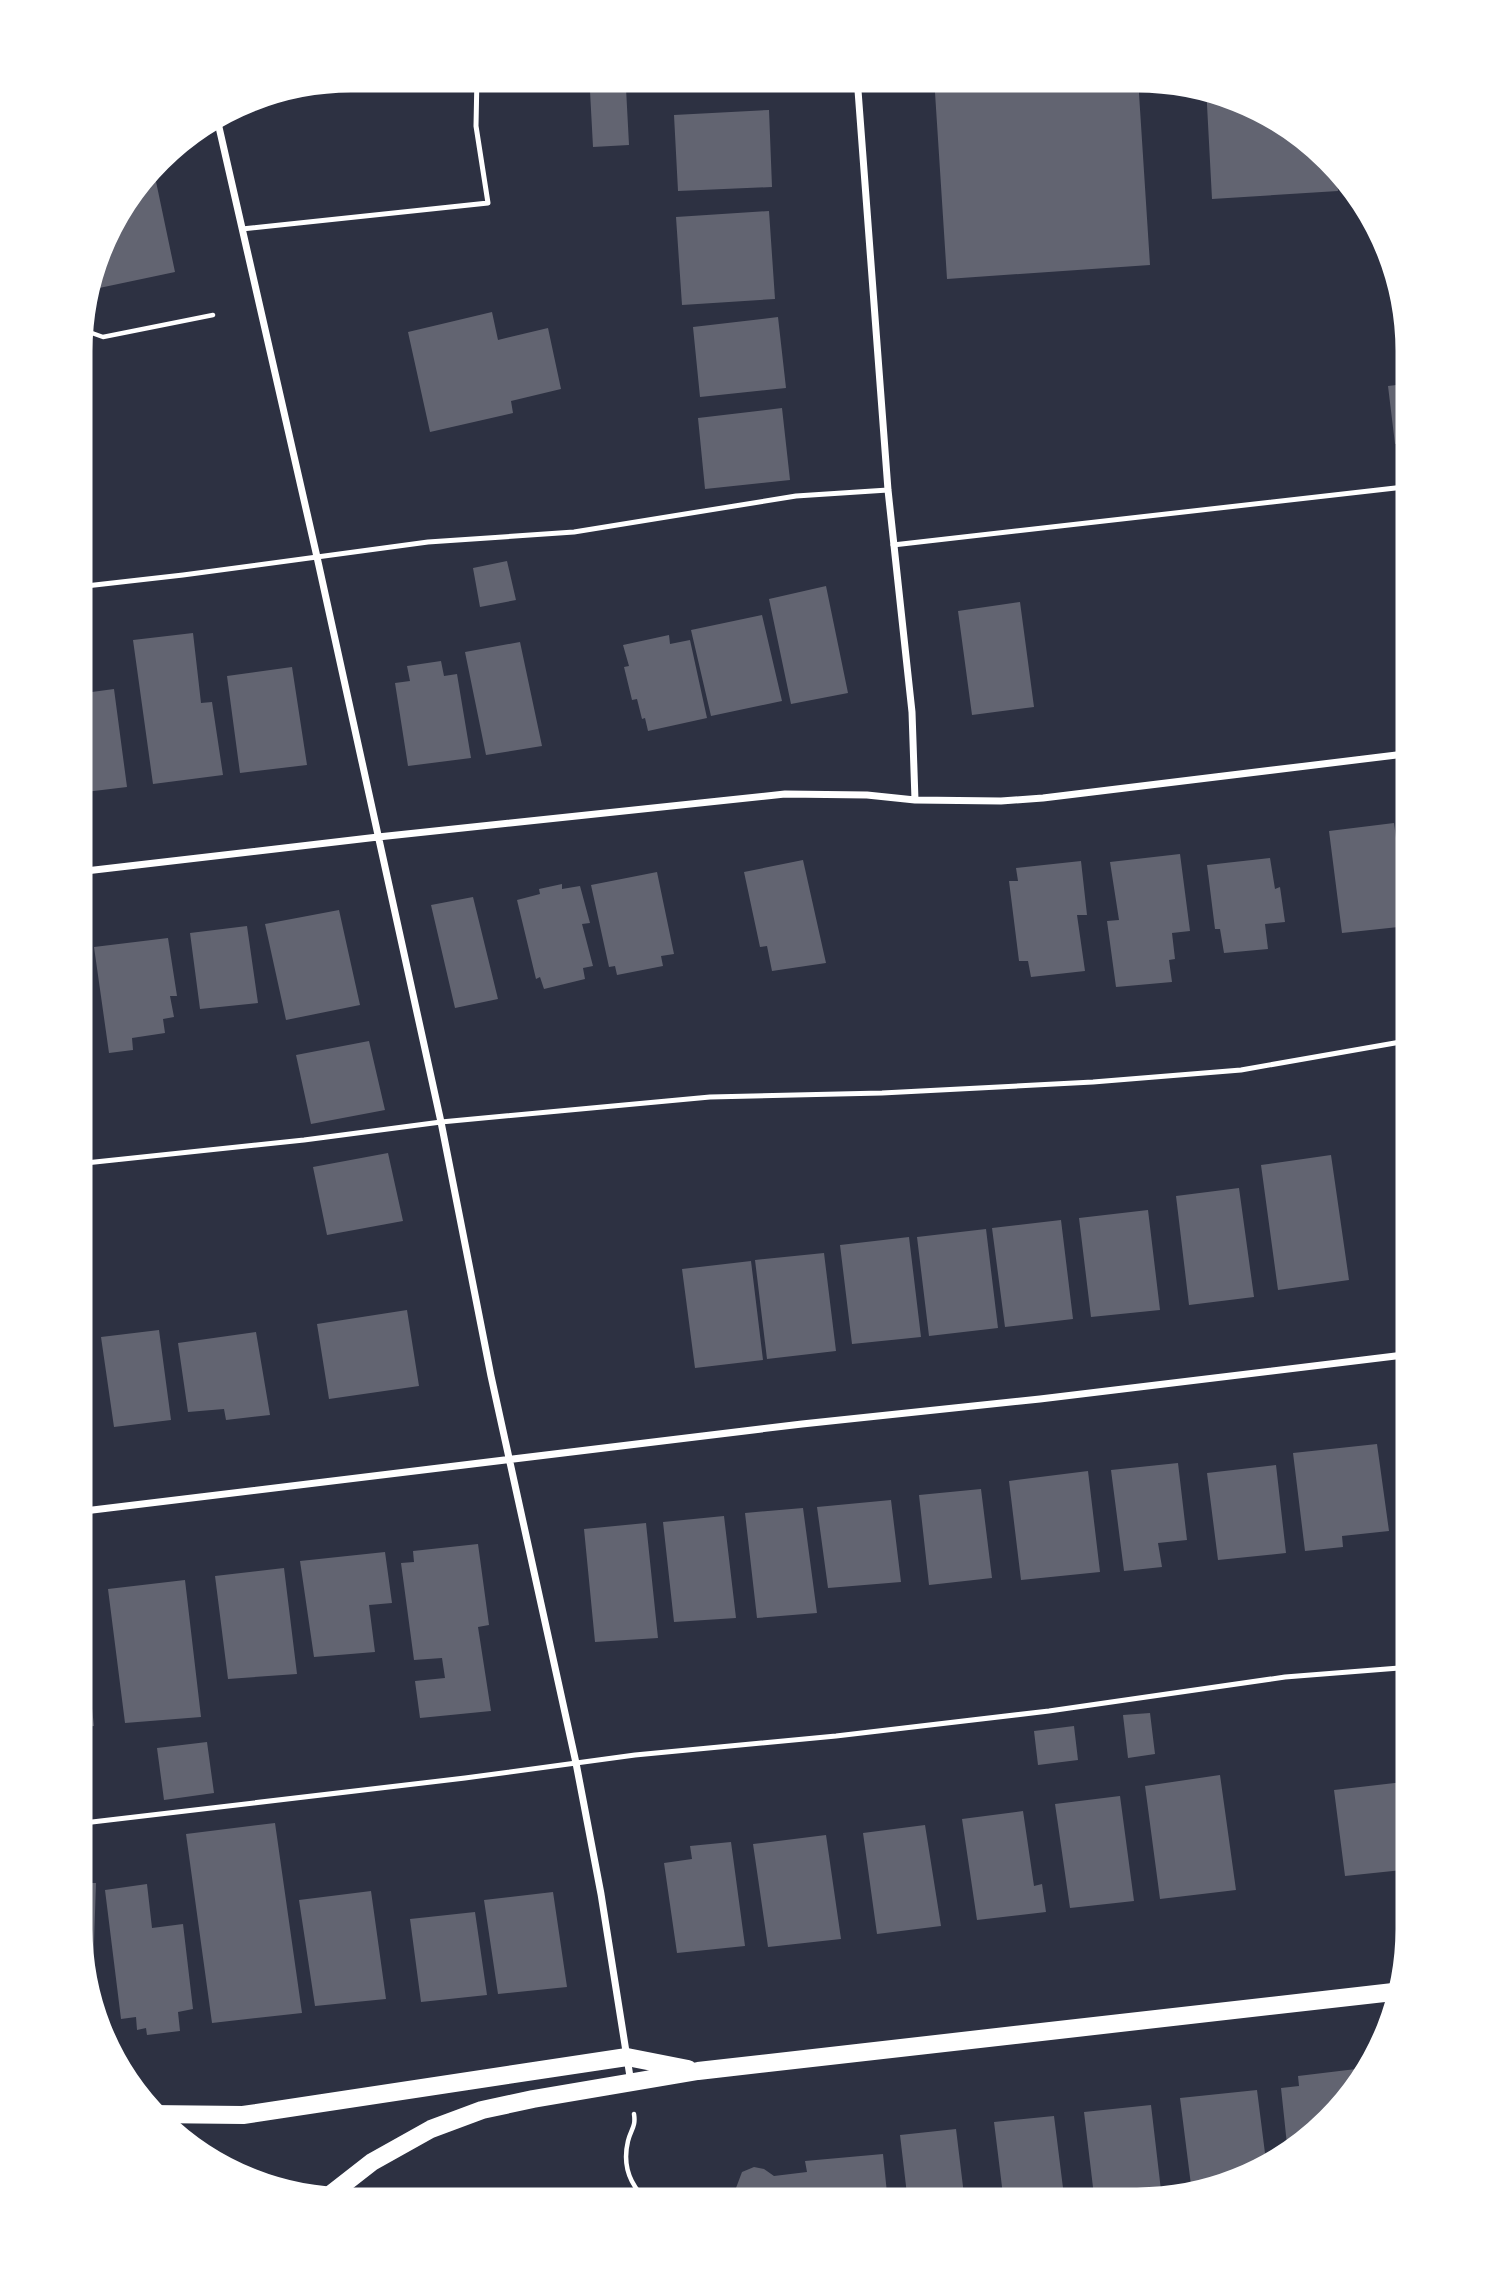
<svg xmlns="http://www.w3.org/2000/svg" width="1488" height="2279" font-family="Rubik,sans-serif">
  <rect width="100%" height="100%" fill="#2d3142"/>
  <path fill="#626471" d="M934,77L1138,78L1150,265L947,279Z
    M1206,86L1243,96L1306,132L1336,163L1338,191L1212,199Z
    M626,88L629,145L593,147L590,91Z
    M769,110L772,187L678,191L674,115Z
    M154,172L175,272L85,291L104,228L146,174Z
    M769,211L775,299L682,305L676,217Z
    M492,312L498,340L548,328L561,389L511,401L513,413L430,432L408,332Z
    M778,317L786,388L700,397L693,327Z
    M1413,383V442L1395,444L1388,386Z
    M782,408L790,480L705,489L698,418Z
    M507,561L516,600L480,607L473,568Z
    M826,586L848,693L791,704L769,599Z
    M1020,602L1034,707L972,715L958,611Z
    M762,615L782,701L711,716L691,630Z
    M193,633L201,703L212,702L223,775L153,784L133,640Z
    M669,635L670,644L690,640L707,718L648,731L645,718L642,719L637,699L632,700L624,667L629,666L623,645Z
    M520,642L542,746L486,755L465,652Z
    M441,661L444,676L457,674L471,758L408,766L395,683L410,681L407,666Z
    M292,667L307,765L240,773L227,676Z
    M114,689L127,787L77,793V694Z
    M1394,823L1408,926L1342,933L1329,831Z
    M1180,854L1190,931L1172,933L1175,959L1169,960L1172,982L1116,987L1107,921L1119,920L1110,862Z
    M1270,858L1275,889L1280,887L1285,922L1265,924L1268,949L1224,953L1220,929H1215L1207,865Z
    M803,860L826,963L772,971L767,946L760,947L744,872Z
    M1081,861L1087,915H1077L1085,971L1031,977L1028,961H1019L1009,881H1018L1016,868Z
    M657,872L674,954L661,956L663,966L617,975L615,966L609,967L591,885Z
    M562,884V889L580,886L590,923L582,924L593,966L583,968L585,979L544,989L540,977L536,979L517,900L540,894L539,889Z
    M473,897L498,999L455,1008L431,905Z
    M339,910L360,1005L286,1020L265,924Z
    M247,926L258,1003L200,1009L190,933Z
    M168,938L177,996H170L174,1017L163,1019L165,1033L132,1038L133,1050L109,1053L94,947Z
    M80,948L92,1029L77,1031V949Z
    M369,1041L385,1110L311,1124L296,1055Z
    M1412,1135V1214H1411L1400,1137Z
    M388,1153L403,1221L327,1235L313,1167Z
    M1331,1155L1349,1280L1278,1290L1261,1165Z
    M1239,1188L1254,1297L1189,1305L1176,1196Z
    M1148,1210L1160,1310L1091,1317L1079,1218Z
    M1061,1220L1073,1319L1005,1327L992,1228Z
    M986,1229L998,1328L929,1336L917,1237Z
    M909,1237L921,1337L852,1344L840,1245Z
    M824,1253L836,1351L767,1359L755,1260Z
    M751,1261L763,1360L695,1368L682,1269Z
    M407,1310L419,1386L329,1399L317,1324Z
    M159,1330L171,1420L114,1427L101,1337Z
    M256,1332L270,1415L226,1420L224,1409L188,1412L178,1343Z
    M76,1358L90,1426L76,1428Z
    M1377,1444L1389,1531L1342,1536L1343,1547L1305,1551L1293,1453Z
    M1412,1453V1514H1411L1403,1454Z
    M1178,1463L1187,1540L1158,1543L1162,1567L1124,1571L1111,1470Z
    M1276,1465L1286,1553L1218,1560L1207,1473Z
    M1088,1471L1100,1572L1021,1580L1009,1481Z
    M981,1489L992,1578L929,1585L919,1495Z
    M891,1500L901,1582L828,1588L817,1507Z
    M803,1508L817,1613L757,1618L745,1513Z
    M724,1516L736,1618L674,1622L663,1522Z
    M646,1523L658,1638L595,1642L584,1529Z
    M478,1544L489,1625L478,1627L491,1711L420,1718L415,1681L445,1678L442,1658L414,1660L401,1563L414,1562L413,1551Z
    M385,1552L392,1603L369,1605L375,1652L314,1657L300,1561Z
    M284,1568L297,1674L228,1679L215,1576Z
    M185,1580L201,1717L125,1723L108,1589Z
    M79,1595L94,1726L76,1728V1596Z
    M1150,1713L1155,1754L1128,1758L1123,1715Z
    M1074,1726L1078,1760L1038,1765L1034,1731Z
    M207,1742L214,1793L164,1800L157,1748Z
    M1220,1775L1236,1890L1160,1899L1145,1786Z
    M1412,1781V1869L1345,1876L1334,1790Z
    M1120,1796L1134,1901L1070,1908L1055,1804Z
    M1023,1811L1034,1886L1042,1884L1046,1912L977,1920L962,1819Z
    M275,1823L302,2013L212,2023L186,1834Z
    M925,1825L941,1926L877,1934L863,1833Z
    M826,1835L841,1939L768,1947L753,1844Z
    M731,1842L745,1946L677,1953L664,1863L692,1859L690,1846Z
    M75,1872L92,1873L91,1883H96L92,2002H90L75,1929Z
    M147,1884L152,1928L183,1924L193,2009L178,2012L180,2031L147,2035L146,2028L137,2030L136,2017L121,2019L105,1890Z
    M371,1891L386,1999L315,2006L299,1900Z
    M553,1892L567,1987L498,1994L484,1900Z
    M475,1912L487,1995L421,2002L410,1919Z
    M1356,2069L1358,2092L1356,2096L1306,2147L1294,2154H1288L1281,2088L1299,2086L1298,2076Z
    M1257,2090L1267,2169L1243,2183L1192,2193L1180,2098Z
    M1151,2105L1162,2199L1134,2204H1095L1084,2112Z
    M1054,2116L1065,2204L1004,2203L994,2122Z
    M956,2129L965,2203H908L900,2135Z
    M883,2154L888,2203H738L736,2188L742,2172L754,2167L764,2169L774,2176L807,2172L805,2161Z"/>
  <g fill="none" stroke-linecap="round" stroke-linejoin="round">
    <path stroke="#fff" stroke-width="4.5" d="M166,148L176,145
      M78,328L103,337L213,315
      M77,378L81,349L78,332
      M634,2114C636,2127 631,2129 628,2141C622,2166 630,2186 649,2202
      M432,2202L454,2199L495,2202"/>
    <path stroke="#fff" stroke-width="5" d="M242,229L488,203L476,126L477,76
      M893,545L1413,486
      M77,587L183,575L428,542L574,532L796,496L888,490
      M76,1164L304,1140L441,1122L710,1097L882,1093L1093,1082L1241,1070L1412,1040
      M75,1824L465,1778L635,1755L836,1736L1049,1711L1285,1677L1412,1667"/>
    <path stroke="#fff" stroke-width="7" d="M857,77L888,490L912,712L915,800
      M216,114L317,557L441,1122L491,1376L576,1763L601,1894L631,2083
      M77,872L378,837L785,794L867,795L915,800L1001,801L1043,798L1413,753
      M76,1512L802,1424L1040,1399L1412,1354"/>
    <path stroke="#fff" stroke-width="18" d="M150,2114L243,2115L627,2057L688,2069
      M322,2201L372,2162L431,2129L482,2110L533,2099L698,2071L1402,1991"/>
  </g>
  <path d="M0 0H1488V2279H0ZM351 88H1137A263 263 0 0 1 1400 351V1929A263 263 0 0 1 1137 2192H351A263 263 0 0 1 88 1929V351A263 263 0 0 1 351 88Z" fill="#fff" fill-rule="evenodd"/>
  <path fill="none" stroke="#fff" stroke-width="9" d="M351 88H1137A263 263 0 0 1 1400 351V1929A263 263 0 0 1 1137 2192H351A263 263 0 0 1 88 1929V351A263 263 0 0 1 351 88Z"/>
</svg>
